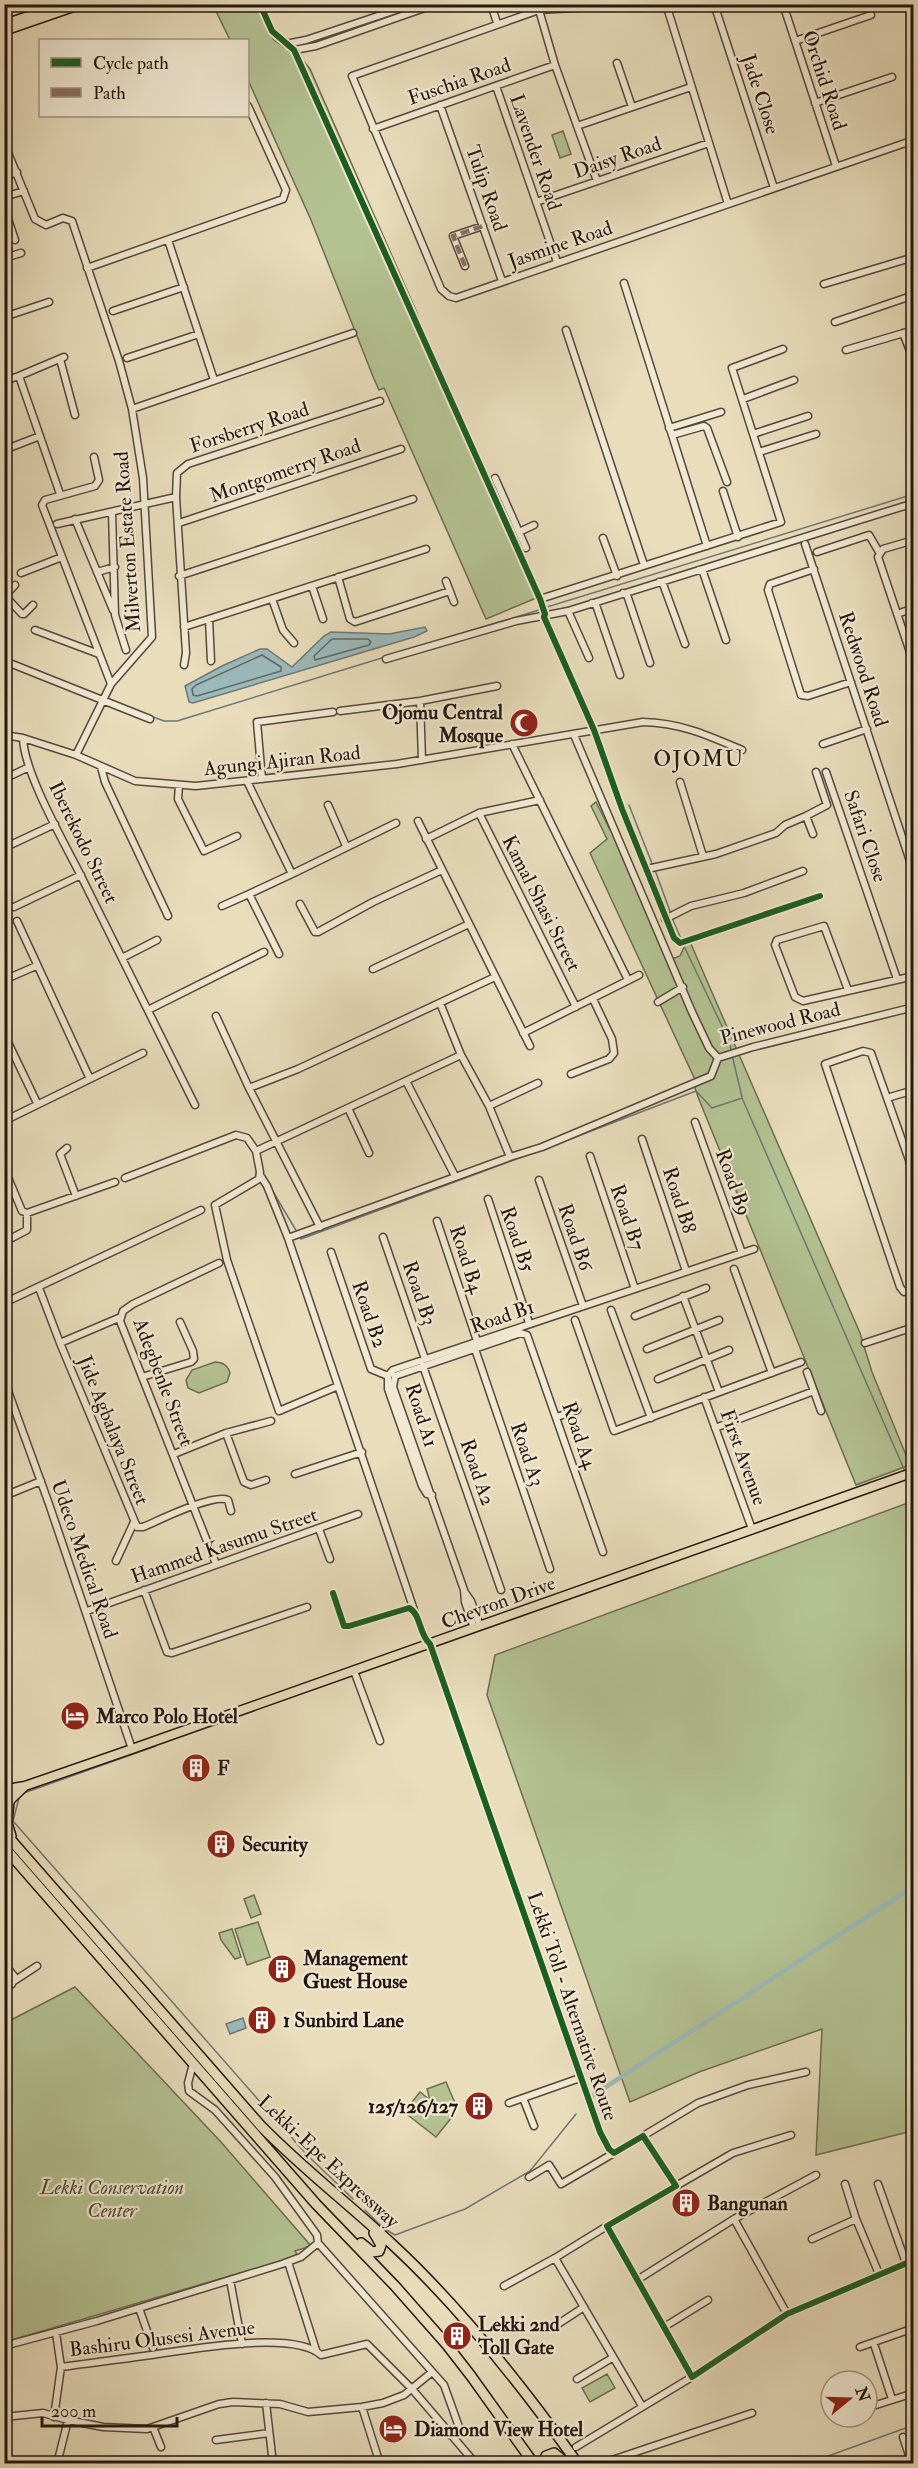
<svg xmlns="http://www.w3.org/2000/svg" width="918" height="2468" font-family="'IM FELL Double Pica',serif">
  <rect width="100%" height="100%" fill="#e9ddbc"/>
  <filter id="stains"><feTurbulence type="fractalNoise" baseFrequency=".00333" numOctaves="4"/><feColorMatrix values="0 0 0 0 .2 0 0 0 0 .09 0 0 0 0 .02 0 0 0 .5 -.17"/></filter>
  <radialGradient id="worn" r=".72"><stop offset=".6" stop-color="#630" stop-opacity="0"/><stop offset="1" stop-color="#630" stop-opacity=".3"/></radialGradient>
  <path fill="#b4c292" stroke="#6c6c52" stroke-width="1.5" d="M213,5H256L274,40L302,59L310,69L417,313L428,347L541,596L486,619L384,388L379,390L374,379L311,220L248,80V40H230Z
    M563,131L571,154L560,158L552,135Z
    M596,802L610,830L615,829L626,866L672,959L680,956L685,945L691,944L860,1333L872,1372L910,1465L856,1485L698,1097L695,1088L697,1084L590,853L607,839L591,806Z
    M215,1362C223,1362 228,1366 230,1373L227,1382L199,1393L188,1388L186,1380L192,1370Z
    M913,1501V2137L908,2132L816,2155L822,2029L699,2072L630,2102L487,1695L495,1655Z
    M254,1895L261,1914L251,1918L244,1899Z
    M258,1922L270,1957L247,1965L235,1929Z
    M232,1929L241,1957L235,1959L221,1940L219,1933Z
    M75,1987L221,2142L311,2246L295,2251L298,2256L5,2342V2023Z
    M446,2082L455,2103L441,2108L452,2117L436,2137L404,2112L420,2092L430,2100L427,2089Z
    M607,2374L615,2388L590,2402L582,2388Z"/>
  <path fill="#9cbabb" stroke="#6c7877" stroke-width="1.5" d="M425,627L427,631L414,637L193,703L189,702L185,686L222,666L260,649H267L292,667L324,636L331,632L389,634Z
    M243,2018L246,2028L230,2034L226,2024Z"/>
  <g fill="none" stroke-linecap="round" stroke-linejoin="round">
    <path stroke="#606866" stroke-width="1.5" d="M332,639H368L371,642L369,645L315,660L314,656Z
      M262,655L281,667V671L197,696L193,695L192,689L196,685Z"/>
    <path stroke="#6c7877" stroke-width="1.5" d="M547,607L914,494
      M452,637L542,609
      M140,712L164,721H177L385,657
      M629,805L653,866
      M655,870L671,914
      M4,916L5,917
      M672,918L682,941
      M684,946L730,1043L731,1051
      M732,1055L742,1097
      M557,1144L696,1091L712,1108L742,1098L904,1469
      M269,1185L297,1232
      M299,1236L301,1239L530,1154
      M912,1483L914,1485
      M21,1794L156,1746
      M19,1798L13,1821L307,2155L353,2199
      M365,2210L383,2228L395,2235L465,2209L530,2171L576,2114
      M806,2464L914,2425"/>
    <path stroke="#9cbabb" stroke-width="4.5" d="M592,2096L914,1886"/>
    <g stroke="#54483c" stroke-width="9">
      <path id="minor" d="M260,4L272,31L294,50L540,599L545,614L544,617L594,730L622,809L674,938L680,943L820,896
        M491,4L497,23
        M642,4L539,10L352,76L441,289L449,296L456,298L914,140
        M666,4L728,204
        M783,4L836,166
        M907,4L914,25
        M539,10L555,65L597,181
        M716,10L774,188
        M795,41L871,15
        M286,44L306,40L414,4
        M294,50L316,46L436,4
        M617,63L632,107
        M496,86L557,262
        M815,103L892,77
        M440,105L502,281
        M577,126L691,87
        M373,129L555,65
        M4,143L35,219L46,225L63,218L72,221L119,361L132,409L143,478L152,637L111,684L76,755
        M4,177L17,172
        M4,197L24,191
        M536,202L709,143
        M4,207L15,240
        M168,240L214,380
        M4,258L21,253
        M465,266L453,236L483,226
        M87,268L283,199L286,190L248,106
        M624,283L707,546
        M824,284L914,257
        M113,311L184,287
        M4,317L49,302
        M835,322L914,295
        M566,330L644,565
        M903,333L914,361
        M846,350L914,330
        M127,358L199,334
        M60,359L75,415
        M19,376L64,357
        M4,381L19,376L60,494
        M743,399L794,380
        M132,409L353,333
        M669,428L721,412
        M753,434L808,416
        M672,435L704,426L707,428L727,482
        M4,450L40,436
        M759,452L816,434
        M94,457L99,480L95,486L45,500L42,505L111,684
        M495,478L526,548
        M723,491L738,537
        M112,512L115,615L126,650
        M75,519L113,610
        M179,523L401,449
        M57,524L176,497
        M519,532L534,525
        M603,538L617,576
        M914,540L883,549L878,557L914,664
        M805,544L914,873
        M817,552L869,535L879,552
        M814,569L770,584L768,590L801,695L808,696L851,682
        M699,570L703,572L726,640
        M97,572L115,567
        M21,573L62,557
        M179,576L413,499
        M338,577L350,619L355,622L450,591
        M446,581L454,602
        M659,582L663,584L685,644
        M312,586L323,619
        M623,593L627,595L650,663
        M5,596L22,614H24L33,605
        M4,597L15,585
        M272,599L283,630L294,643
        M540,599L781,522L732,368L783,349
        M592,603L596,605L620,675
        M568,611L589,658
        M897,614L914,608
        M209,619L211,661
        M184,627L426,549
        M35,630L99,654
        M386,659L516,621L568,611L914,503
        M12,664L150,719
        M184,665L186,653L176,497L177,473L188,464L380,401
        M420,701L422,760
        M340,711L420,701L497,686
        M4,735L23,738L76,755L135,781L196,786L397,764L643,722C681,723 707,735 742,750
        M574,735L692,1012L709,1048L718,1058L753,1047L914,1007
        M23,738C24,773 64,842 81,876C119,952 157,1028 195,1105
        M512,744L628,980
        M823,744L867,729
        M101,767L105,782L168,916
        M826,772L897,979
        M4,779L29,767
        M262,779L257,722L333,712
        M247,781L292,874L249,894L279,954
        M680,782L703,856
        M179,785L178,799L204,851L237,836
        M328,805L346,846
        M479,813L576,1007
        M806,816L827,805L816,772
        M418,821L530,1046
        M426,839L479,813L540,800
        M4,848L55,824
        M647,869L716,854L776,833L785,825L806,816L813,834
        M292,874L396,823
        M4,903L8,907H14L81,875
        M300,904L315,932H318L373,902L442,870
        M222,906L249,894
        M665,919L691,906L744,893L803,871
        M17,921L90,1079
        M122,958L157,940
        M373,969L469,924
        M4,980L36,966
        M848,990L824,926L777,940L775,945L795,997L803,1001L914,976
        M658,1002L683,987
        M909,1008L914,1021
        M148,1010L264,952
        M216,1016L249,1088L320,1227
        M523,1033L639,975
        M4,1034L37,1103
        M461,1055L489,1106L510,1157L542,1147L711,1076L718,1058
        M571,1074L609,1059L614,1053L612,1039L593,999
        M406,1081L455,1176
        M249,1088L298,1069L495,977
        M887,1098L914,1090
        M489,1106L538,1083
        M348,1108L369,1153
        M4,1121L143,1053
        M695,1122L742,1253
        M642,1139L686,1271
        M67,1148L60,1154L76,1196
        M590,1156L635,1289
        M4,1168L22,1211L27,1213V1230L4,1242
        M914,1174L871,1053L863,1051L825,1064L900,1287L904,1292L914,1289
        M260,1175L267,1186L288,1238L414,1610
        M125,1178L236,1135L247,1138L256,1151
        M539,1180L583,1306
        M488,1199L529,1323
        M27,1213L115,1182
        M437,1221L477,1341
        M383,1237L425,1359
        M288,1238L510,1157
        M331,1252L371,1369L388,1376
        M734,1269L772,1373
        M39,1288L60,1343L137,1527H143C160,1520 213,1493 228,1500L231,1511
        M683,1296L719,1392
        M4,1303L201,1210
        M611,1310L651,1418
        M635,1316L706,1288
        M575,1320L614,1431L801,1362
        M60,1343L121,1317
        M865,1343L914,1327
        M475,1349L550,1569
        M647,1349L719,1320
        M423,1366L501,1590
        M807,1372L821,1411
        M142,1377L191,1362L194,1359L193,1351L180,1322
        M658,1379L729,1350
        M4,1380L49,1504L132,1749
        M338,1386L279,1411L227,1260L215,1205L259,1179L260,1172L256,1151L461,1055L440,1003
        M704,1397L752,1529
        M913,1397H914
        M557,1417L577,1410
        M715,1428L814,1391
        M226,1433L244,1482L251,1485L266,1480
        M174,1454L226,1433L271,1421
        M295,1474L362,1452
        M432,1495L427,1494L422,1486L388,1389V1376L393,1370L754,1249
        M4,1496L41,1481
        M319,1529L330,1559
        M116,1561L134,1522
        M216,1564L120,1321L123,1311L133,1304L219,1263
        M144,1590L167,1652L172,1653L307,1607
        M464,1591L471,1601L480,1626
        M333,1593L344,1626H349L409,1608C421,1614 419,1635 430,1644L600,2132L609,2149L614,2153L643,2136L676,2186L607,2226L692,2377L787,2314L914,2260
        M87,1611L358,1514
        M474,1628L465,1602L464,1590L393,1387L395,1376L521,1333L527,1335L603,1552
        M354,1671L380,1741
        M4,1964L14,1976L12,1984L4,1989
        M14,1981L37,1966
        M193,2064L188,2083L189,2091L215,2110L275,2177L317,2235L318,2243L444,2385L459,2427V2431L450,2435
        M523,2098L534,2126
        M509,2103L580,2078
        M643,2136L698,2103L748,2085L806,2072
        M529,2177L549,2165L561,2184L614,2153
        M845,2184L856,2219L879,2274
        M878,2184L906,2263
        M676,2186L733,2153L791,2135
        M734,2219L787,2314
        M607,2226L555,2258L642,2406
        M812,2239L856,2219
        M288,2262L316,2350
        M230,2280L242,2344
        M637,2280L734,2219L816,2175
        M504,2286L555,2258
        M139,2308L153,2348
        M664,2327L708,2300
        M552,2328L584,2307
        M4,2346L97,2321L282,2264L301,2257L318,2243
        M860,2347L914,2328
        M875,2347L892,2399
        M61,2367C89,2363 116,2360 144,2356C182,2351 292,2329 321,2355L367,2344L412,2389L476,2464
        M577,2379L612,2358
        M266,2403L273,2464
        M876,2405L914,2393
        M362,2407L380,2464
        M4,2417L43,2413L68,2420L103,2427L147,2429L219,2404L233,2402L280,2404L308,2412L362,2407L383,2403L404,2395L432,2372
        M54,2417L61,2367L56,2333
        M153,2427L161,2447
        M903,2437L912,2464
        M216,2440L269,2433
        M576,2447L692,2377
        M577,2461L606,2462L752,2413
        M57,2464L68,2420"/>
    </g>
    <g stroke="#231611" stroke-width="11">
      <path id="major" d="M4,24L56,7
        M4,31L82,4
        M4,1792L7,1789L25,1786L132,1749L914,1472
        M5,1805L25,1786"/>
    </g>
    <g stroke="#231611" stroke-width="12">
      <path id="highway" d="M4,1788L7,1789
        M9,1801L7,1823L11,1836
        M4,1832L261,2126C302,2168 349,2204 393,2245C462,2309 523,2387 578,2464
        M4,1847L316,2204L395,2286L447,2345L471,2376L534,2464
        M361,2243L372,2252L379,2251L381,2245L374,2233
        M543,2464L546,2456L554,2453L567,2464"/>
    </g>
    <use href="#minor" stroke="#f1e9d3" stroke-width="6"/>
    <use href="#major" stroke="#e9ddbc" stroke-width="8"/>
    <use href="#highway" stroke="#e9ddbc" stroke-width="9"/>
    <path stroke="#8d6e63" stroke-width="4.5" stroke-dasharray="9 4.5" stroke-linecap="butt" d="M465,266L453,236L483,226"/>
    <g stroke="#f1e9d3" stroke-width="10">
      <path id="cycleway" d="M260,4L272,31L294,50L540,599L545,614L544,617L594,730L622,809L674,938L680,943L820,896
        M333,1593L344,1626H349L409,1608C421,1614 419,1635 430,1644L600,2132L609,2149L614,2153L643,2136L676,2186L607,2226L692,2377L787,2314L914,2260"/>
    </g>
    <use href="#cycleway" stroke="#1b5e20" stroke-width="6"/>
  </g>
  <defs>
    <g id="mosque-disc" transform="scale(1.5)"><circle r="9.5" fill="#8f2418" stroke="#f1e9d3"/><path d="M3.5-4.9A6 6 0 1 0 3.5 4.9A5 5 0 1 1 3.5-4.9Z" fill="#fff"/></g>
    <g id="hotel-disc" transform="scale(1.5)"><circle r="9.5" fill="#8f2418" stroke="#f1e9d3"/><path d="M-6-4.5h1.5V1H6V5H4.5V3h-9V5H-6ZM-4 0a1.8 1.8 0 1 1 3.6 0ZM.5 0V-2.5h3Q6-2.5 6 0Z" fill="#fff"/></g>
    <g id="building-disc" transform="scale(1.5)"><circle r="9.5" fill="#8f2418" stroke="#f1e9d3"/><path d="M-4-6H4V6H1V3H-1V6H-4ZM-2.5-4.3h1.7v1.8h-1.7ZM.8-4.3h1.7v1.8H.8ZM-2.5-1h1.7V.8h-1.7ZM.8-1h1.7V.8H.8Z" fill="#fff"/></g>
  </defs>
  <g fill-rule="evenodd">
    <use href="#mosque-disc" x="524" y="723"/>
    <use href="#hotel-disc" x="75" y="1716"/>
    <use href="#building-disc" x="196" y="1768"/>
    <use href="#building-disc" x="221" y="1844"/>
    <use href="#building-disc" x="282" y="1969"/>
    <use href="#building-disc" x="262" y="2020"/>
    <use href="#building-disc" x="479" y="2106"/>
    <use href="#building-disc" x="686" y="2203"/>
    <use href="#building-disc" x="457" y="2336"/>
    <use href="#hotel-disc" x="393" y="2429"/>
  </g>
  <g text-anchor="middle" stroke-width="4.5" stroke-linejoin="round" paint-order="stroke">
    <g font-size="20" fill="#231611" stroke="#f1e9d3">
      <text transform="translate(825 80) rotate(72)" y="7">Orchid Road</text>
      <text transform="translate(459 81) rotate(-19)" y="7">Fuschia Road</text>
      <text transform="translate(761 94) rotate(72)" y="7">Jade Close</text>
      <text transform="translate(536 152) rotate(71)" y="7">Lavender Road</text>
      <text transform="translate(617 157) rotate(-19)" y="7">Daisy Road</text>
      <text transform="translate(487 188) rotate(71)" y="7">Tulip Road</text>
      <text transform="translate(560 244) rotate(-19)" y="7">Jasmine Road</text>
      <text transform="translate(249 427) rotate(-18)" y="7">Forsberry Road</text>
      <text transform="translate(285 470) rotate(-19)" y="7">Montgomerry Road</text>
      <text transform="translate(127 542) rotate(-94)" y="7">Milverton Estate Road</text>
      <text transform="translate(864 669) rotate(72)" y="7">Redwood Road</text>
      <text transform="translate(282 760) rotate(-6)" y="7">Agungi Ajiran Road</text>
      <text transform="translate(866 836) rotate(71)" y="7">Safari Close</text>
      <text transform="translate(84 842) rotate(64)" y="7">Iberekodo Street</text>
      <text transform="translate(542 903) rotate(63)" y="7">Kamal Shasi Street</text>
      <text transform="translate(780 1023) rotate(-14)" y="7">Pinewood Road</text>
      <text transform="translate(734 1182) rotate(70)" y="7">Road B9</text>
      <text transform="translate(680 1200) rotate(72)" y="7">Road B8</text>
      <text transform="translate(628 1217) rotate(71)" y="7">Road B7</text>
      <text transform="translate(576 1237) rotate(71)" y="7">Road B6</text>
      <text transform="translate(518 1239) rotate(71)" y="7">Road B5</text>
      <text transform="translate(467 1259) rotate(72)" y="7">Road B4</text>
      <text transform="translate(420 1293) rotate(71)" y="7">Road B3</text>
      <text transform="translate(370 1314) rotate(71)" y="7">Road B2</text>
      <text transform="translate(502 1316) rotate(-19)" y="7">Road B1</text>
      <text transform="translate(164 1382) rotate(69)" y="7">Adegbenle Street</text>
      <text transform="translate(422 1415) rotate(72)" y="7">Road A1</text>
      <text transform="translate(114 1430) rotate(68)" y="7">Jide Agbalaya Street</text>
      <text transform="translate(580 1435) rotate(71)" y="7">Road A4</text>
      <text transform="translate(528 1454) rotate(71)" y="7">Road A3</text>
      <text transform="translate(744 1457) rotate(70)" y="7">First Avenue</text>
      <text transform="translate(478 1472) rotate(71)" y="7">Road A2</text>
      <text transform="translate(224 1545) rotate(-19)" y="7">Hammed Kasumu Street</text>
      <text transform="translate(85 1559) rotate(71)" y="7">Udeco Medical Road</text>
      <text transform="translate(498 1602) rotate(-20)" y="7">Chevron Drive</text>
      <text transform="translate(573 2006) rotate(71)" y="7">Lekki Toll - Alternative Route</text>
      <text transform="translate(329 2161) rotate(43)" y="7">Lekki-Epe Expressway</text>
      <text transform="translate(162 2338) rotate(-7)" y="7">Bashiru Olusesi Avenue</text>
    </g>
    <g font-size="20" font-weight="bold" fill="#231611" stroke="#f1e9d3" text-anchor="start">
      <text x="503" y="719" text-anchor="end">Ojomu Central<tspan x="503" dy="23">Mosque</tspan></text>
      <text x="96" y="1723">Marco Polo Hotel</text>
      <text x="217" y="1775">F</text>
      <text x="242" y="1851">Security</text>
      <text x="303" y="1965">Management<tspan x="303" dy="23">Guest House</tspan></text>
      <text x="283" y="2027">1 Sunbird Lane</text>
      <text x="458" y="2113" text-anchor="end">125/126/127</text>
      <text x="707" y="2210">Bangunan</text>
      <text x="478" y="2331">Lekki 2nd<tspan x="478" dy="23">Toll Gate</tspan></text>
      <text x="414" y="2436">Diamond View Hotel</text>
    </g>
    <g font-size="20" font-style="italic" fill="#4e4a38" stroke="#f1e9d3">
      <text x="112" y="2194">Lekki Conservation<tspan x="112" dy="23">Center</tspan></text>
    </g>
    <g font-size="22" letter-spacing="1.5" fill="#231611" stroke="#f1e9d3">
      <text x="699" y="766">OJOMU</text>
    </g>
  </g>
  <rect width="918" height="2468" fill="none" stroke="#e9ddbc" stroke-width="24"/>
  <rect x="6" y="6" width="906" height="2456" fill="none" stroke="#231611" stroke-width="3"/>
  <rect x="12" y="12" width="894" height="2444" fill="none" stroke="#231611" stroke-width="1.5"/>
  <rect x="39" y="39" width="210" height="78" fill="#f1e9d3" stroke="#9f9585" stroke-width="1.5"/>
  <rect x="51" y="58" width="30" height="9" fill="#1b5e20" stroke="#9f9585" stroke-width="1.5"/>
  <text x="93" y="69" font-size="18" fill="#231611">Cycle path</text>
  <rect x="51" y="88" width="30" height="9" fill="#8d6e63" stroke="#9f9585" stroke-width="1.5"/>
  <text x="93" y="99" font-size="18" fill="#231611">Path</text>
  <g transform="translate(849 2399) rotate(71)"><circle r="28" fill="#f1e9d3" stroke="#9f9585" stroke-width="1.5"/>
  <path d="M0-4.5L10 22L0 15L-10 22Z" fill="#8f2418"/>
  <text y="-9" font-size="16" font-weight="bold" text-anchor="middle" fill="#231611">N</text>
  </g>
  <path d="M42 2417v9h135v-9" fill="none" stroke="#231611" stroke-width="3"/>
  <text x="51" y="2417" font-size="18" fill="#231611" stroke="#f1e9d3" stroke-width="4.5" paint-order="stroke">200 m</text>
  <rect width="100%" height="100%" filter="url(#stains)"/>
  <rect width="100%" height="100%" fill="url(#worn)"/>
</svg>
